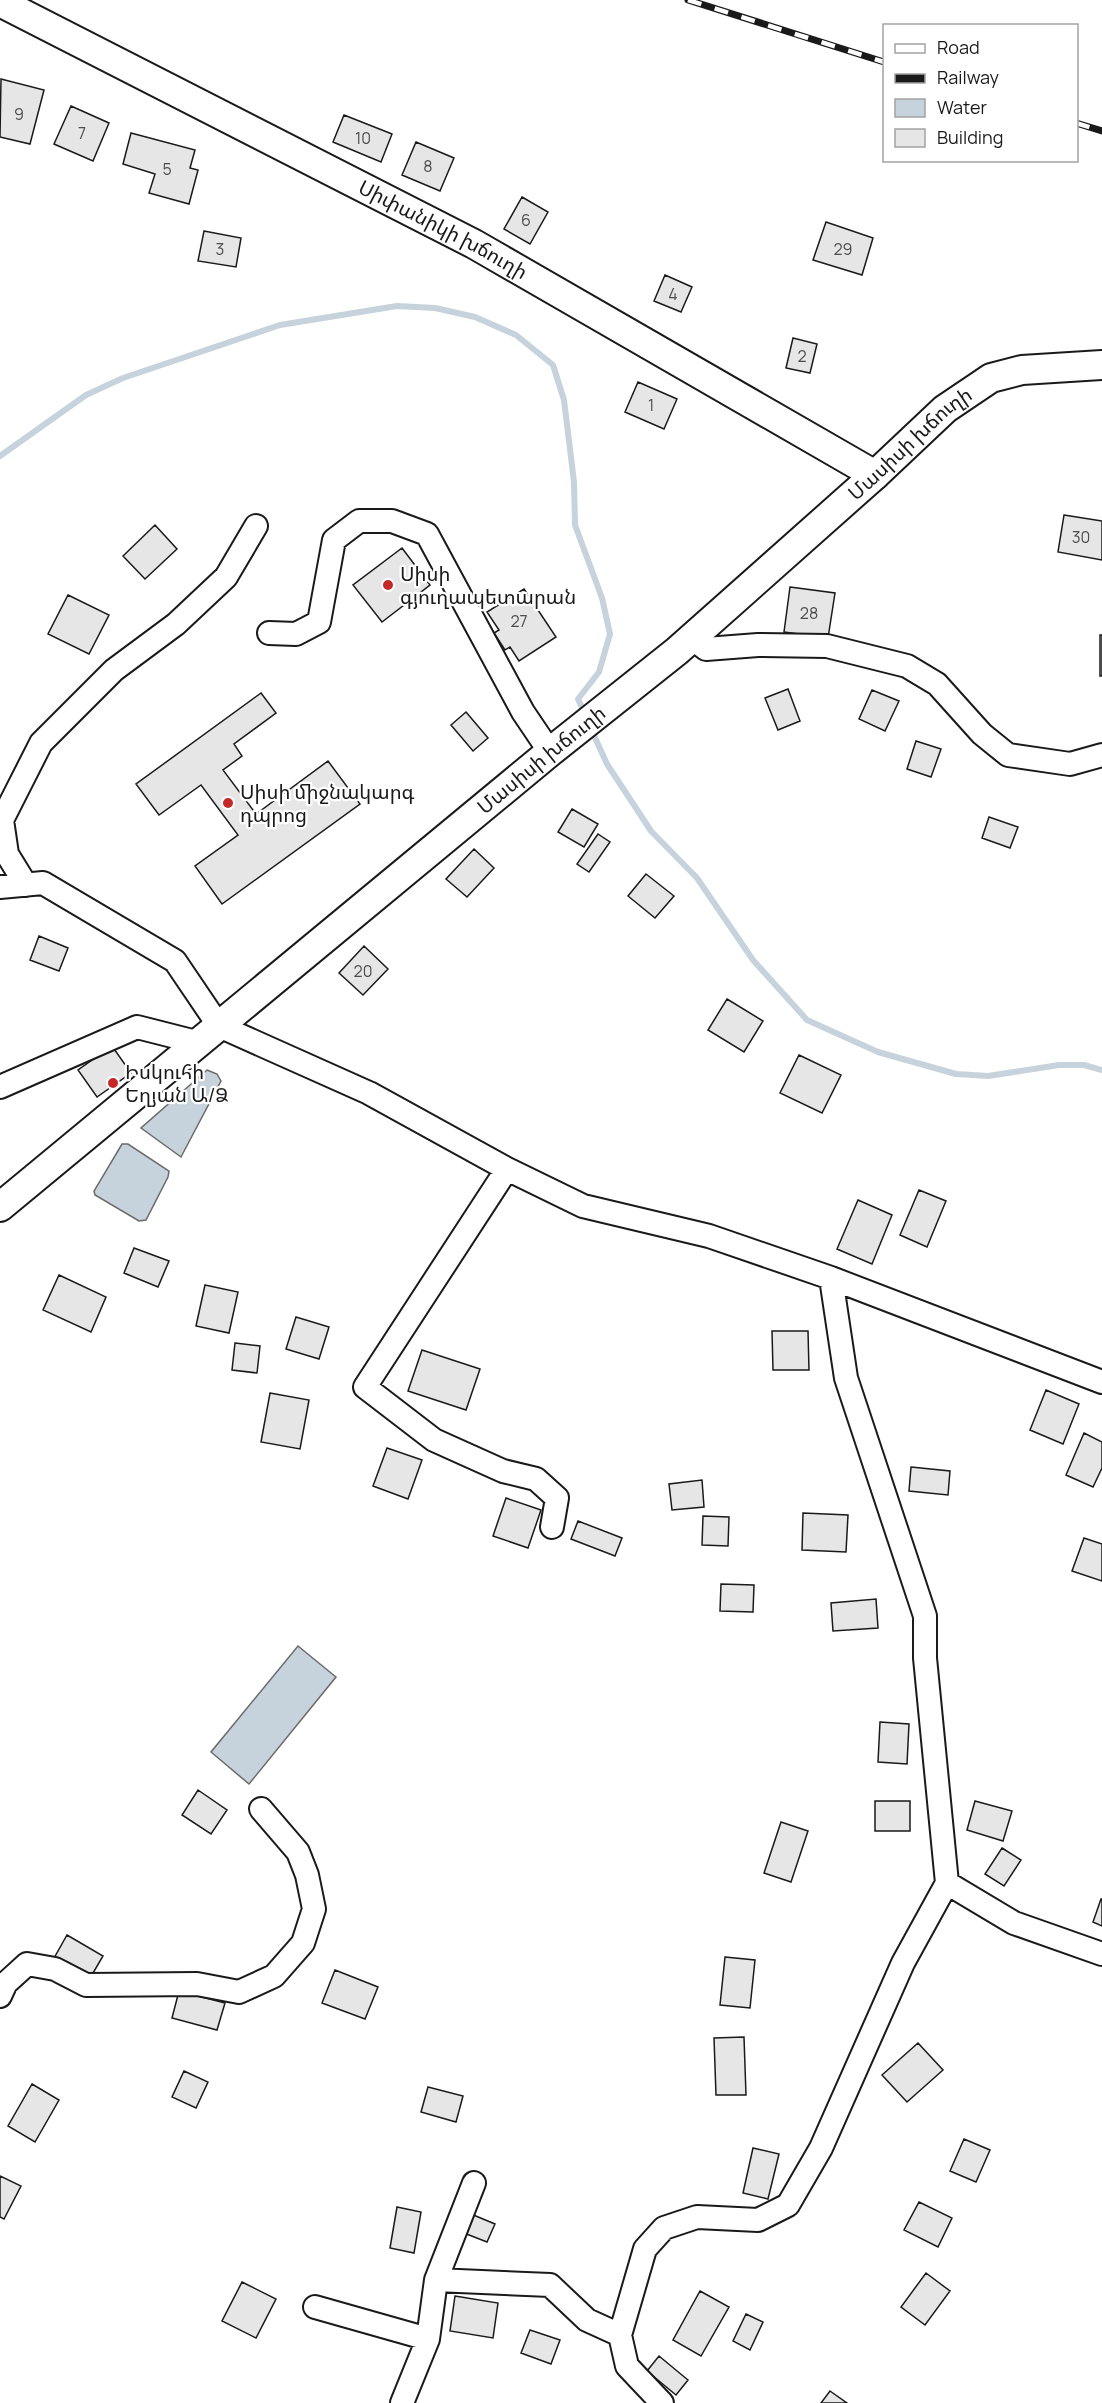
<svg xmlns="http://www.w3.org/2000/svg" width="1102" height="2403" font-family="Manrope,'Noto Sans Armenian',sans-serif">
  <rect width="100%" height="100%" fill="#fff"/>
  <path fill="#c6d2dc" stroke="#6a6a6a" stroke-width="1.5" d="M207,1070L217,1074L221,1081L181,1157L141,1128Z
    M122,1144H128L169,1171L168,1177L146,1220L139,1221L95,1195L94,1191Z
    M298,1646L336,1677L249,1784L211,1752Z"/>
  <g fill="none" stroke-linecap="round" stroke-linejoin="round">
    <path stroke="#c6d2dc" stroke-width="6" d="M0,456L86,395L123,378L280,325L397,306L435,308L475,317L516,335L553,365L564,400L574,482L575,525L602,598L610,634L599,672L578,699L585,714
      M591,729L607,764L651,831L697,878L753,960L807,1020L878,1052L956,1074L988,1076L1059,1065H1084L1102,1070"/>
  </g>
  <path fill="#e6e6e6" stroke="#1a1a1a" stroke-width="1.5" d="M1,79L44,90L30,144L0,137Z
    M71,106L109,123L93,161L54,144Z
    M344,115L392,134L381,162L333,142Z
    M131,133L195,150L190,168L198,170L189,204L149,193L155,174L123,164Z
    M416,142L454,158L440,191L402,175Z
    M522,197L548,212L530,244L504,229Z
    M826,222L873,238L862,275L813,260Z
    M204,231L241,238L236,267L198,261Z
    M665,275L692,287L681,312L654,301Z
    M793,338L817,344L810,373L786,368Z
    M638,382L677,399L664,429L625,412Z
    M1064,515L1102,521V560L1058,552Z
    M155,525L177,549L145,579L123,556Z
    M402,548L430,585L382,622L353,585Z
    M790,587L835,593L828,638L784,632Z
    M524,589L556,637L519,661L510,647L505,650L494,633L499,630L487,612Z
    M68,595L109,615L89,654L48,634Z
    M1100,635H1102V676H1100Z
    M788,689L800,721L778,730L765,698Z
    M872,690L899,701L885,731L859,719Z
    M261,693L276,713L234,744L242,756L223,770L256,814L328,761L360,804L222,904L195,866L238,835L201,785L159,815L136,784Z
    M466,712L488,738L473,751L451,725Z
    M916,741L941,749L931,777L907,769Z
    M572,809L598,824L584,847L558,832Z
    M989,817L1018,827L1010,848L982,838Z
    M598,834L610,842L589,872L577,864Z
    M474,849L494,868L467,897L446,879Z
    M646,874L674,896L655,918L628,896Z
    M39,936L68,948L59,971L30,960Z
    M364,946L388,969L363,995L339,973Z
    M727,999L763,1021L744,1052L708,1030Z
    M112,1046L131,1073L97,1097L78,1070Z
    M799,1055L841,1075L822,1113L780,1093Z
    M919,1190L946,1201L927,1247L900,1235Z
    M858,1200L892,1215L872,1264L837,1249Z
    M134,1248L169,1261L158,1287L124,1273Z
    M59,1275L106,1297L91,1332L43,1310Z
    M205,1285L238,1292L229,1333L196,1326Z
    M296,1317L329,1327L319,1359L286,1349Z
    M772,1331H808L809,1370H773Z
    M235,1343L260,1346L257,1373L232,1370Z
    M422,1350L480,1369L466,1410L408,1391Z
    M1046,1390L1079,1404L1063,1444L1030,1430Z
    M270,1393L309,1400L300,1449L261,1442Z
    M1084,1433L1102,1442V1468L1093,1487L1066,1475Z
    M387,1448L422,1460L408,1499L373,1486Z
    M911,1467L950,1471L948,1495L909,1491Z
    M702,1480L704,1507L672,1510L669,1484Z
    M506,1498L541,1510L528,1548L493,1536Z
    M803,1513L848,1515L846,1552L802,1550Z
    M703,1516L729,1517L728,1546L702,1545Z
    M578,1521L622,1538L615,1556L571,1539Z
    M1084,1538L1102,1544V1581L1072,1571Z
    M721,1584L754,1585L753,1612L720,1611Z
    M876,1599L878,1628L833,1631L831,1603Z
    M880,1722L909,1724L907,1764L878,1762Z
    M198,1790L227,1810L211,1834L182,1815Z
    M875,1801H910V1831H875Z
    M975,1801L1012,1811L1003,1841L967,1830Z
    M781,1822L808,1831L791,1882L764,1873Z
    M1002,1848L1021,1860L1004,1886L985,1874Z
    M1101,1899H1102V1926L1093,1922Z
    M67,1935L103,1956L89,1980L53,1960Z
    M725,1957L755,1960L750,2008L720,2005Z
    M335,1970L378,1987L365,2019L322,2003Z
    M179,1991L225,2003L217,2030L172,2018Z
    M744,2037L746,2095H716L714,2038Z
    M918,2043L943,2070L907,2102L882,2075Z
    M184,2071L208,2082L196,2108L172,2097Z
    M32,2084L59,2100L35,2142L8,2126Z
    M428,2087L463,2096L456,2122L421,2112Z
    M964,2139L990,2150L976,2182L950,2171Z
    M753,2148L779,2154L768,2199L743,2193Z
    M0,2176L21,2186L4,2219L0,2217Z
    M919,2202L952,2218L938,2247L904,2230Z
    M397,2207L421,2212L414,2253L390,2248Z
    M471,2214L495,2224L487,2242L464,2233Z
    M926,2273L950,2291L925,2325L901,2307Z
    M242,2282L276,2299L256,2338L222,2321Z
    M700,2291L729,2307L701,2356L673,2340Z
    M455,2296L498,2303L493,2338L450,2331Z
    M746,2314L763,2322L750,2350L733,2341Z
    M530,2330L560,2340L551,2364L521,2353Z
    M659,2356L688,2380L676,2395L647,2371Z
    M830,2391L847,2403H821Z"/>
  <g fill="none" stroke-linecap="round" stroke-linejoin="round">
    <g stroke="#1a1a1a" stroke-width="26">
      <path id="minor" d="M269,633L296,634L319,622L334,540L359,521H392L427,534L523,712L550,752
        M692,638L706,649L758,645L827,646L907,666L937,684L982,734L1008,755L1070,764L1102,755
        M26,885L7,854L2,820L41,743L114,670L176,624L226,577L256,526
        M0,887L43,883L175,961L219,1026L369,1093L507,1169L583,1206L709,1236L831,1278L1102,1382
        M0,1087L137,1027L200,1043
        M507,1169L365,1387L434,1440L503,1471L536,1479L557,1498L552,1527
        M947,1883L1014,1923L1102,1954
        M0,1996L6,1983L27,1964L55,1969L86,1985L197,1984L239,1992L274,1976L303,1943L314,1909L307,1875L298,1852L261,1809
        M436,2280L550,2285L587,2320L620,2335
        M315,2307L428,2339
        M402,2403L428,2339L436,2280L474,2183
        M662,2403L627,2366L620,2335L645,2249L664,2228L697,2217L758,2220L788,2205L821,2148L903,1963L947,1883L925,1658V1616L846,1378L831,1278"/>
    </g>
    <g stroke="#1a1a1a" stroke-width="32">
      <g id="major">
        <path id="s1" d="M0,2L474,244L875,475"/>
        <path id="s2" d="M0,1207L550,752L677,651L875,475L945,409L991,378L1022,370L1102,365"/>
      </g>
    </g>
    <use href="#minor" stroke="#fff" stroke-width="22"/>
    <use href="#major" stroke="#fff" stroke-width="28"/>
    <g stroke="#1a1a1a" stroke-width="7">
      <path id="rail" d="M688,0L884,62
        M1076,123L1102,131"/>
    </g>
    <use href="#rail" stroke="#fff" stroke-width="4.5" stroke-dasharray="14" stroke-linecap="butt"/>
  </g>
  <g fill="#c62828" stroke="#fff" stroke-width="2">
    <circle cx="388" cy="585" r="6"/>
    <circle cx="228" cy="803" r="6"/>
    <circle cx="113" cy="1083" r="6"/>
  </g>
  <g text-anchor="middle" stroke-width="4.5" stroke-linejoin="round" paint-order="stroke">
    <g font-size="16" fill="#4d4d4d">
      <text x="19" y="120">9</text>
      <text x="82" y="139">7</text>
      <text x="363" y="144">10</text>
      <text x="428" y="172">8</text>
      <text x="167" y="175">5</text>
      <text x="526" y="226">6</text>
      <text x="220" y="255">3</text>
      <text x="843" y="255">29</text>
      <text x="673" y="300">4</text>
      <text x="802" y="362">2</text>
      <text x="651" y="411">1</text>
      <text x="1081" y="543">30</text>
      <text x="809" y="619">28</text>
      <text x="519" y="627">27</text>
      <text x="363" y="977">20</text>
    </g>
    <g font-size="20" fill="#1a1a1a" stroke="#fff">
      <text dy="7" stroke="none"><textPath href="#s1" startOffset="498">Սիփանիկի խճուղի</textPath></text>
      <text dy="7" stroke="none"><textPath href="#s2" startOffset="1188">Մասիսի խճուղի</textPath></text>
      <text dy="7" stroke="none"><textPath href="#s2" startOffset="702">Մասիսի խճուղի</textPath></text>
    </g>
    <g font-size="20" fill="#1a1a1a" stroke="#fff" text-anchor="start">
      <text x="400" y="581">Սիսի<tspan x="400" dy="23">գյուղապետարան</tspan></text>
      <text x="240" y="799">Սիսի միջնակարգ<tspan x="240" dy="23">դպրոց</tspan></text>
      <text x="125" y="1079">Իսկուհի<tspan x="125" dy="23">Եղյան Ա/Ձ</tspan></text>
    </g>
  </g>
  <rect x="883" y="24" width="195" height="138" fill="#ffffff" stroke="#a3a3a3" stroke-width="1.5"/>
  <rect x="895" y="44" width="30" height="9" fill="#ffffff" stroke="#a3a3a3" stroke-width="1.5"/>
  <text x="937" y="54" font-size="18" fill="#1a1a1a">Road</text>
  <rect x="895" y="74" width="30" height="9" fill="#1a1a1a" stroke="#a3a3a3" stroke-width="1.5"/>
  <text x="937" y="84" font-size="18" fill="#1a1a1a">Railway</text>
  <rect x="895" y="99" width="30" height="18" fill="#c6d2dc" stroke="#a3a3a3" stroke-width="1.5"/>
  <text x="937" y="114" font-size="18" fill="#1a1a1a">Water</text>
  <rect x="895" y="129" width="30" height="18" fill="#e6e6e6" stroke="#a3a3a3" stroke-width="1.5"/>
  <text x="937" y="144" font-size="18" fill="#1a1a1a">Building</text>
</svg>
